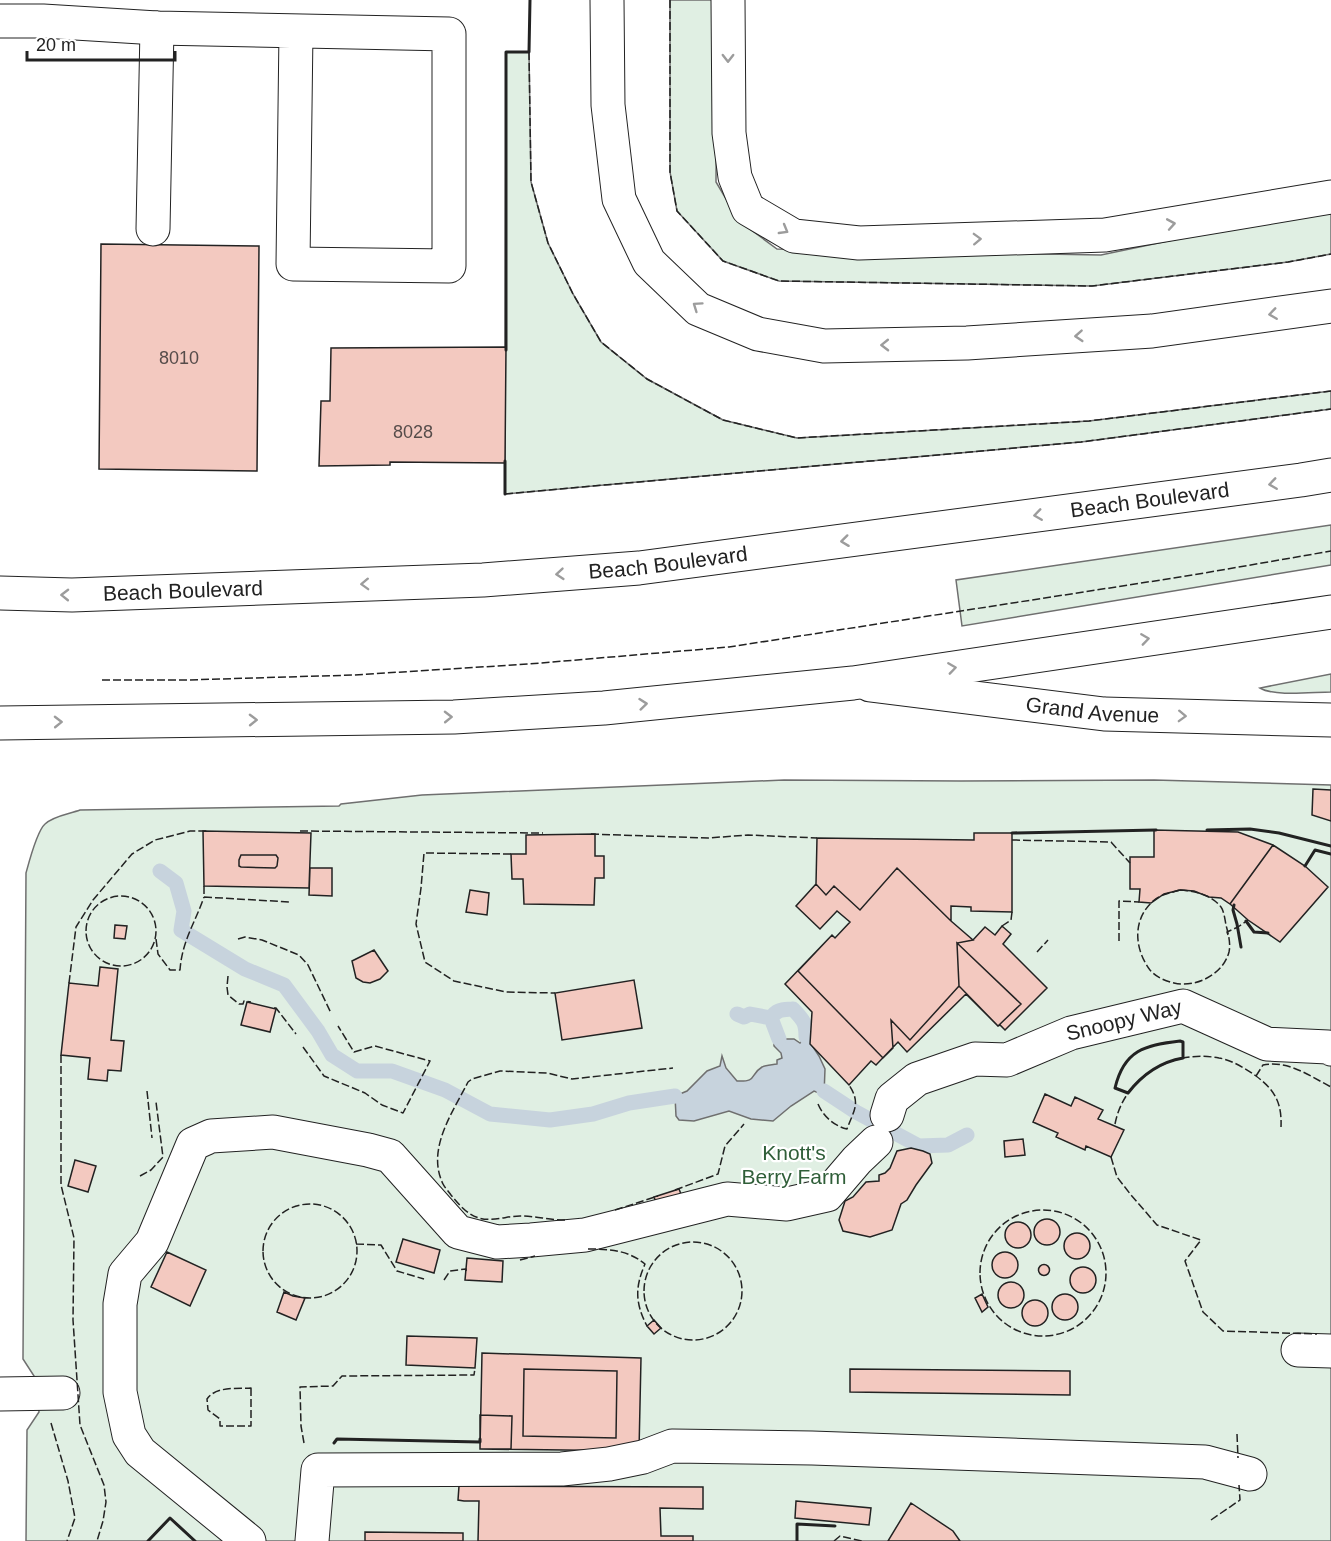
<svg xmlns="http://www.w3.org/2000/svg" width="1331" height="1541" font-family="Arial,sans-serif">
  <rect width="100%" height="100%" fill="#fff"/>
  <path fill="#e0efe3" stroke="#6f6f6f" stroke-width="1.5" d="M670,0H717L716,182L739,221L777,249L1101,255L1254,223L1331,213V254L1288,262L1092,286L779,281L723,261L677,211L670,172Z
    M506,52H529L531,182L548,243L573,294L601,342L647,379L723,420L797,438L1089,421L1331,391V409L1081,442L505,494Z
    M1331,525V565L962,626L956,580Z
    M1331,674V692C1313,692 1275,697 1260,688Z
    M784,780L961,781L1154,780L1331,785V1541H26L27,1430L39,1412L36,1379L23,1359L26,873C29,862 37,831 45,824C53,816 69,814 80,810L339,806L341,804L422,795Z"/>
  <path fill="#c7d3dd" stroke="#6f6f6f" stroke-width="1.5" d="M808,1033L811,1044L819,1056L825,1069L824,1095L814,1091L791,1106L773,1121L751,1119L729,1111L694,1121L679,1120L676,1116L675,1096L687,1091L707,1071L720,1066L722,1056L726,1068L737,1081C758,1082 749,1075 762,1067C766,1065 772,1065 777,1064V1060L782,1058L781,1053L774,1046V1039H794L800,1043Z"/>
  <g fill="none" stroke-linecap="round" stroke-linejoin="round">
    <path stroke="#c7d3dd" stroke-width="15" d="M160,871L176,883L184,911L181,930L245,969L284,985L318,1031L332,1055L357,1071H392L445,1090L490,1114L550,1120L593,1114L629,1103L675,1096
      M737,1014L744,1017L750,1014L771,1018L779,1039
      M771,1018C777,1009 782,1010 793,1009C803,1020 806,1022 806,1037
      M824,1091L856,1112L919,1146L948,1145L967,1135"/>
  </g>
  <path fill="#f3c9c0" stroke="#222" stroke-width="1.5" d="M101,244L259,246L257,471L99,469Z
    M506,347L505,463L390,462V465L319,466L321,401H330L331,348Z
    M1313,789L1331,790V821L1312,815Z
    M1154,830L1238,832L1273,845L1230,904L1221,898L1209,897L1194,891L1180,890L1164,894L1151,903L1139,902L1140,889H1130V857H1154Z
    M203,831L311,833L309,888L204,886Z
    M974,833H1012V912L971,911V907L951,906V921L973,940L985,927L995,935L1002,926L1011,934L1003,944L1047,988L1005,1030L1000,1025L998,1026L966,994L907,1052L898,1042L876,1065L871,1061L849,1085L810,1044L812,1012L785,984L832,935L835,938L850,922L837,911L820,929L796,906L816,884L817,838L974,840Z
    M595,834V856H604V878H595L594,905L524,904L523,879H512L511,854H526V835Z
    M1273,845L1305,866L1328,887L1280,942L1248,920L1230,904Z
    M241,855H276L278,858L277,866L275,868L241,867L239,866V860Z
    M310,868H332V896L309,895Z
    M897,868L951,921L973,940L957,943L959,986L910,1040L891,1020L893,1048L883,1058L798,971L832,935L835,938L850,922L837,911L820,929L796,906L816,884L826,895L834,886L860,910Z
    M470,890L489,893L487,915L466,912Z
    M115,925L127,926L125,939L114,938Z
    M957,943L1021,1004L998,1026L959,986Z
    M374,950L388,971L380,979L370,983L363,982L356,978L352,961Z
    M100,967L118,969L111,1040L124,1041L121,1071L108,1070L107,1081L88,1079L90,1058L61,1055L69,983L98,986Z
    M634,980L642,1028L562,1040L555,993Z
    M247,1002L276,1009L270,1032L241,1025Z
    M1045,1094L1071,1106L1075,1097L1103,1110L1098,1119L1124,1130L1111,1157L1086,1146L1085,1150L1056,1137L1058,1133L1033,1122Z
    M1023,1139L1025,1155L1005,1157L1004,1141Z
    M911,1148L923,1151L930,1154L932,1163L916,1185L907,1200L901,1204L892,1230L870,1237L843,1231L839,1220L845,1201L853,1197L866,1182L879,1181V1175L885,1173L890,1168L897,1151Z
    M75,1160L96,1166L88,1192L68,1186Z
    M679,1189L683,1199L658,1208L654,1197Z
    M1034 1232a13 13 0 1 1 26 0a13 13 0 1 1-26 0Z
    M1005 1235a13 13 0 1 1 26 0a13 13 0 1 1-26 0Z
    M1064 1246a13 13 0 1 1 26 0a13 13 0 1 1-26 0Z
    M403,1239L440,1250L434,1273L396,1262Z
    M167,1252L206,1270L190,1306L151,1287Z
    M992 1265a13 13 0 1 1 26 0a13 13 0 1 1-26 0Z
    M467,1258L503,1261L502,1282L465,1280Z
    M1038.5 1270a5.5 5.5 0 1 1 11 0a5.5 5.5 0 1 1-11 0Z
    M1070 1280a13 13 0 1 1 26 0a13 13 0 1 1-26 0Z
    M998 1295a13 13 0 1 1 26 0a13 13 0 1 1-26 0Z
    M284,1292L293,1296L305,1298L296,1320L277,1312Z
    M982,1294L988,1307L982,1312L975,1298Z
    M1052 1307a13 13 0 1 1 26 0a13 13 0 1 1-26 0Z
    M1022 1313a13 13 0 1 1 26 0a13 13 0 1 1-26 0Z
    M654,1320L661,1328L654,1334L647,1326Z
    M407,1336L477,1338L475,1368L406,1365Z
    M482,1353L641,1358L639,1451L480,1449Z
    M524,1369L617,1371L616,1438L523,1436Z
    M850,1369L1070,1371V1395L850,1392Z
    M480,1415L512,1416L511,1449H480Z
    M459,1486L703,1487V1509L660,1508L661,1536H693V1541H478L479,1501H464L458,1500Z
    M796,1501L871,1508L869,1525L795,1518Z
    M911,1503L953,1531L960,1541H888Z
    M365,1532L463,1533V1541H365Z"/>
  <g fill="none" stroke-linecap="round" stroke-linejoin="round">
    <g stroke="#222" stroke-width="35">
      <g id="minor">
        <path d="M607,0L608,105L619,199L649,262L698,309L758,334L824,346L967,343L1152,331L1331,306"/>
        <path d="M728,0L729,133L735,177L748,209L794,236L859,243L1105,235L1331,197"/>
        <path d="M0,21H43L157,28L449,34V266L293,264L296,31"/>
        <path d="M153,229L157,28"/>
        <path id="s1" d="M870,685L1104,714L1331,720"/>
        <path id="s2" d="M887,1115L892,1099L917,1079L975,1059L1007,1060L1071,1033L1183,1006L1267,1044L1328,1047L1331,1049"/>
        <path d="M1298,1350L1331,1351"/>
        <path d="M0,1394L63,1393"/>
        <path d="M249,1541L140,1452L129,1435L120,1392V1304L125,1274L152,1242L193,1144L211,1136L273,1132L368,1150L390,1156L458,1232L497,1242L531,1240L585,1235L727,1199L787,1204L827,1195L857,1160L876,1142"/>
        <path d="M312,1541L318,1470L562,1469L609,1464L643,1457L672,1446L812,1448L1205,1462L1250,1474"/>
      </g>
    </g>
    <g stroke="#222" stroke-width="35">
      <g id="major">
        <path id="s3" d="M0,593L72,595L483,580L639,568L1301,480L1331,475"/>
        <path d="M0,723L454,717L604,708L853,683L1331,612"/>
      </g>
    </g>
    <use href="#minor" stroke="#fff" stroke-width="33"/>
    <use href="#major" stroke="#fff" stroke-width="33"/>
    <path stroke="#222" stroke-width="1.5" stroke-dasharray="8 3" stroke-linecap="butt" d="M670,0V172L677,211L723,261L779,281L1092,286L1288,262L1331,254
      M529,52L531,182L548,243L573,294L601,342L647,379L723,420L797,438L1089,421L1331,391
      M505,494L1081,442L1331,409
      M102,680H186L354,675L529,664L729,647L1193,575L1331,551
      M300,831L543,833
      M591,834L708,838L748,835L817,838
      M1012,840L1111,842L1130,863
      M511,854L424,853L421,888L416,924L425,962L454,981L506,992L555,993
      M204,886V897L290,902
      M1180,890C1194,891 1211,894 1221,907C1224,911 1225,920 1226,925C1228,933 1231,943 1229,952C1223,975 1195,988 1174,983C1165,981 1156,977 1150,970C1135,950 1132,922 1151,903C1158,895 1170,893 1180,890Z
      M86 931a35 35 0 1 1 70 0a35 35 0 1 1-70 0Z
      M1002,926L1011,920L1012,912
      M1228,935L1227,932L1238,927L1248,920
      M156,939L158,954L170,970H180C182,941 195,923 204,897
      M238,939L245,937L262,940L299,955L308,965L331,1013
      M1119,941V901L1139,902
      M1037,952L1048,940
      M228,976L227,987L228,995L239,1004H243L244,1001L251,1002
      M69,983L76,927L93,900L132,854L155,840L190,831H207
      M274,1008H276L296,1034
      M303,1047L324,1076L365,1093L382,1105L403,1113L430,1061L375,1046L354,1052L338,1026
      M61,1055V1185L74,1238L73,1320L80,1425L104,1485L106,1502L103,1521L97,1541
      M1256,1076L1263,1065C1288,1060 1310,1076 1331,1087
      M147,1091L152,1138
      M818,1104C823,1116 834,1126 847,1129C854,1110 861,1103 849,1085
      M1115,1124C1124,1077 1172,1049 1219,1058C1232,1060 1246,1069 1256,1076C1275,1090 1282,1103 1281,1127
      M1111,1157L1117,1177L1131,1195L1157,1225L1201,1240L1185,1261L1203,1312L1223,1331L1317,1334
      M140,1176L151,1170L163,1157L156,1102
      M675,1190L718,1174L725,1146L744,1124
      M263 1251a47 47 0 1 1 94 0a47 47 0 1 1-94 0Z
      M980 1273a63 63 0 1 1 126 0a63 63 0 1 1-126 0Z
      M615,1210L658,1196
      M565,1220C550,1220 535,1216 520,1216C507,1216 492,1222 479,1218C468,1215 459,1205 451,1195C449,1192 445,1188 443,1184C426,1149 453,1112 468,1082L472,1079L500,1071L547,1073L572,1079L673,1068
      M644 1291a49 49 0 1 1 98 0a49 49 0 1 1-98 0Z
      M356,1244L381,1245L397,1271L424,1279
      M588,1249C609,1249 628,1250 645,1264C635,1287 635,1303 647,1326
      M520,1260L535,1256
      M444,1280L450,1271L466,1269V1271
      M251,1388V1426H220V1419L208,1410L207,1399C216,1386 236,1389 251,1388Z
      M51,1423L68,1481L75,1518L67,1541
      M1237,1434L1238,1458
      M304,1443L301,1426L300,1387L333,1386L342,1376L474,1375L475,1368
      M1211,1520L1240,1500L1239,1485
      M834,1541L840,1536L862,1541"/>
    <path stroke="#222" stroke-width="3" d="M506,350V52H529L530,0
      M505,461V494
      M1207,830L1250,829L1279,833L1331,846
      M1012,833L1156,830
      M1305,866L1315,850L1331,854
      M1234,905L1233,910L1237,924L1241,947
      M1246,921L1254,932L1268,933
      M1180,1041L1183,1042V1058C1160,1062 1142,1075 1128,1093L1115,1088C1124,1050 1145,1045 1180,1041Z
      M334,1443L337,1439L480,1442V1439
      M148,1541L170,1518L195,1541
      M797,1541V1524L835,1526"/>
  </g>
  <defs><path id="oneway-chevron" d="M-2-3.5L2.5 0L-2 3.5" fill="none" stroke-width="1.6" stroke-linecap="round" stroke-linejoin="round" transform="scale(1.5)"/></defs>
  <g stroke="#9c9c9c">
    <use href="#oneway-chevron" transform="translate(728 58) rotate(90)"/>
    <use href="#oneway-chevron" transform="translate(1171 224) rotate(-10)"/>
    <use href="#oneway-chevron" transform="translate(784 230) rotate(30)"/>
    <use href="#oneway-chevron" transform="translate(977 239) rotate(-2)"/>
    <use href="#oneway-chevron" transform="translate(697 306) rotate(-145)"/>
    <use href="#oneway-chevron" transform="translate(1273 314) rotate(172)"/>
    <use href="#oneway-chevron" transform="translate(1079 336) rotate(176)"/>
    <use href="#oneway-chevron" transform="translate(885 345) rotate(179)"/>
    <use href="#oneway-chevron" transform="translate(1273 484) rotate(172)"/>
    <use href="#oneway-chevron" transform="translate(1038 515) rotate(172)"/>
    <use href="#oneway-chevron" transform="translate(845 541) rotate(173)"/>
    <use href="#oneway-chevron" transform="translate(560 574) rotate(175)"/>
    <use href="#oneway-chevron" transform="translate(365 584) rotate(178)"/>
    <use href="#oneway-chevron" transform="translate(65 595) rotate(-179)"/>
    <use href="#oneway-chevron" transform="translate(1145 639) rotate(-8)"/>
    <use href="#oneway-chevron" transform="translate(952 668) rotate(-8)"/>
    <use href="#oneway-chevron" transform="translate(643 704) rotate(-6)"/>
    <use href="#oneway-chevron" transform="translate(1182 716) rotate(2)"/>
    <use href="#oneway-chevron" transform="translate(448 717) rotate(-1)"/>
    <use href="#oneway-chevron" transform="translate(253 720) rotate(-1)"/>
    <use href="#oneway-chevron" transform="translate(58 722) rotate(-1)"/>
  </g>
  <g text-anchor="middle" stroke-width="4.5" stroke-linejoin="round" paint-order="stroke">
    <g font-size="18" fill="#564c4a">
      <text x="179" y="364">8010</text>
      <text x="413" y="438">8028</text>
    </g>
    <g font-size="21" fill="#222" stroke="#fff">
      <text dy="7" stroke="none"><textPath href="#s3" startOffset="1155">Beach Boulevard</textPath></text>
      <text dy="7" stroke="none"><textPath href="#s3" startOffset="669">Beach Boulevard</textPath></text>
      <text dy="7" stroke="none"><textPath href="#s3" startOffset="183">Beach Boulevard</textPath></text>
      <text dy="7" stroke="none"><textPath href="#s1" startOffset="224">Grand Avenue</textPath></text>
      <text dy="7" stroke="none"><textPath href="#s2" startOffset="266">Snoopy Way</textPath></text>
    </g>
    <g font-size="21" fill="#2f5e38" stroke="#fff">
      <text x="794" y="1160">Knott's<tspan x="794" dy="24">Berry Farm</tspan></text>
    </g>
  </g>
  <path d="M27 51v9h148v-9" fill="none" stroke="#222222" stroke-width="3"/>
  <text x="36" y="51" font-size="18" fill="#222222" stroke="#ffffff" stroke-width="4.5" paint-order="stroke">20 m</text>
</svg>
